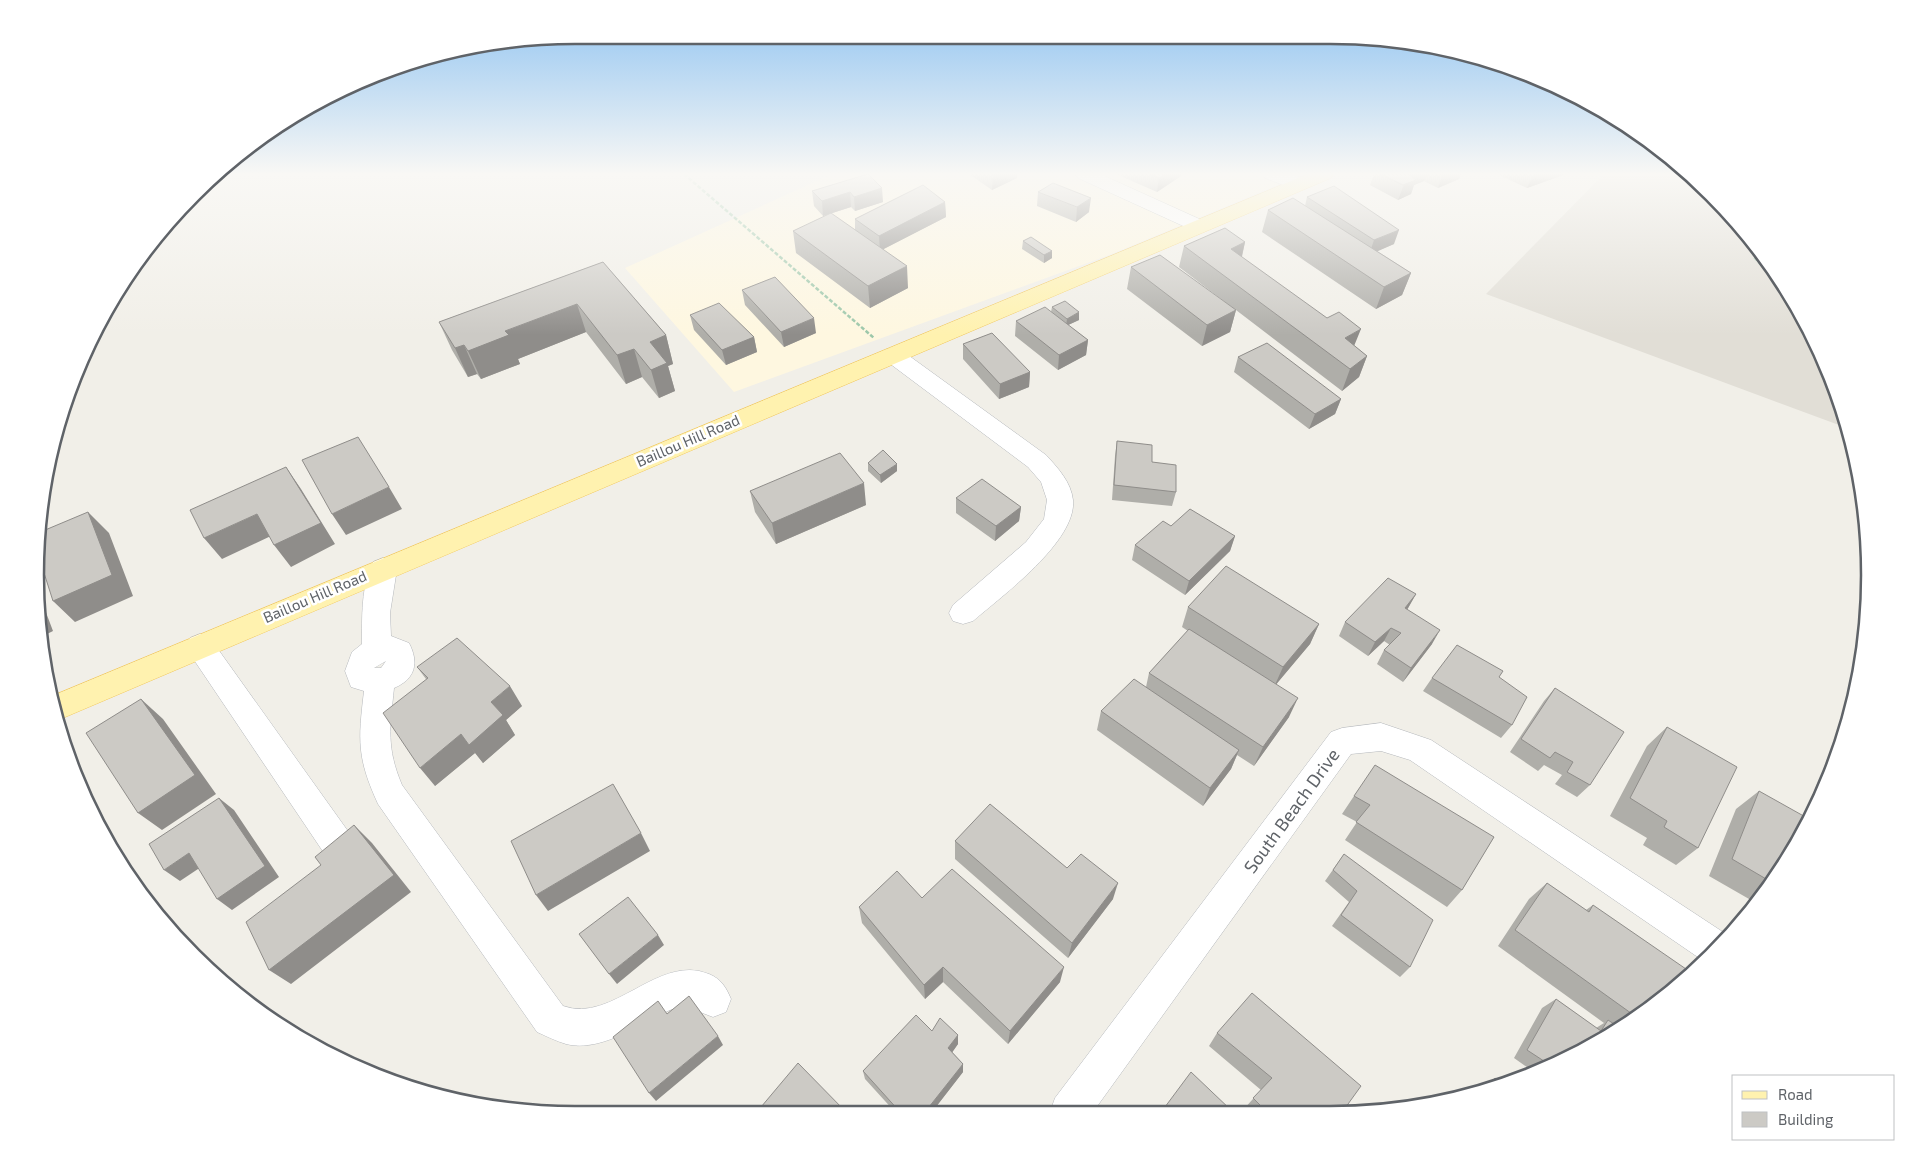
<svg xmlns="http://www.w3.org/2000/svg" width="1905" height="1150" font-family="'Exo 2',sans-serif">
  <rect width="100%" height="100%" fill="#f1efe8"/>
  <path fill="#fef7e0" d="M832,174H1293L1299,176L1112,254L734,392L625,268Z"/>
  <path fill="#e1ded6" d="M1604,174H1688L1712,193L1779,275L1829,369L1847,428L1486,294Z"/>
  <g fill="none" stroke-linecap="round" stroke-linejoin="round">
    <g stroke="#b5b8bc" stroke-width="1">
      <path id="minor" d="M1075,174H1100L1206,222L1209,226L1206,230L1199,232L1192,230L1078,178Z
        M1262,174C1276,173 1299,171 1308,184L1305,188L1298,190L1291,188L1265,178Z
        M893,348L901,350L1046,455C1058,468 1071,482 1073,500C1077,541 1002,596 973,621L963,624L953,621L949,613L953,605L1026,542L1044,519L1047,500L1041,482L1028,467L885,360L882,355L885,350Z
        M383,558L393,562L397,569L390,613L391,636L409,643C419,662 416,679 394,688C390,728 386,747 402,785L563,1006C613,1024 658,953 709,974C721,979 726,987 731,999L726,1012L713,1017L700,1012L693,1006C681,1004 670,1010 660,1015C633,1029 597,1052 566,1044C556,1041 546,1036 537,1032L378,804C357,758 358,741 364,691L351,687L345,671L352,652L362,644C362,618 361,585 373,562ZM386,661L381,668H374Z
        M200,634L210,638L350,834L355,845L350,856L338,861L326,856L190,654L185,646L190,638Z
        M1381,723L1431,740L1729,936L1705,962L1410,760L1381,751L1351,754L1093,1112H1050L1055,1098L1331,732L1342,728Z"/>
    </g>
    <g stroke="#f2c960" stroke-width="1">
      <path id="major" d="M1308,174H1334L1331,178L56,721L50,697Z"/>
    </g>
    <path stroke="#9cc7a9" stroke-width="2.5" stroke-dasharray="4 2" stroke-linecap="butt" d="M684,174L874,338
      M1750,240L1754,257L1791,297"/>
    <use href="#minor" fill="#fff" fill-rule="evenodd"/>
    <use href="#major" fill="#fff2af" fill-rule="evenodd"/>
  </g>
  <path fill="#afaea9" d="M868,174L883,202L855,211L851,207L823,216L814,206L812,191Z
    M969,174H1017V178L992,190Z
    M1116,174H1182L1181,176L1157,192Z
    M1374,174H1461L1459,179L1438,188L1424,181L1414,185L1411,194L1398,200L1370,185Z
    M1500,174H1566L1527,188L1499,175Z
    M1038,192L1089,212L1076,222L1037,206Z
    M1307,197L1394,244L1377,251L1411,273L1402,295L1376,309L1262,232L1268,210L1305,206Z
    M945,202L946,217L883,249L908,288L870,308L796,253L793,231L855,230V219Z
    M1023,241L1052,251V258L1044,263L1022,249Z
    M1245,242L1242,257L1367,356L1359,377L1342,391L1236,310L1230,332L1202,346L1127,289L1131,267L1234,309L1179,267L1184,246Z
    M603,262L666,335L673,364L668,366L675,391L659,398L642,377L626,384L586,332L518,359L520,364L481,379L477,374L468,377L452,350L439,322Z
    M742,290L816,333L784,347L745,305Z
    M1052,307L1079,320L1068,325L1088,340L1086,355L1058,370L1015,336L1016,321L1051,312Z
    M690,315L754,337L757,352L726,365L694,330Z
    M963,344L1030,372L1029,387L999,399L963,359Z
    M1238,357L1341,399L1335,414L1309,429L1234,372Z
    M1117,441L1176,492L1172,506L1112,500L1115,456Z
    M868,463L897,471L881,483L868,471Z
    M750,491L866,505L776,544L755,512Z
    M956,498L1021,507L1019,521L995,541L956,513Z
    M1171,526L1235,536L1230,551L1185,595L1132,560L1135,545Z
    M1416,594L1407,610L1432,644L1403,682L1377,664L1384,650L1390,645L1384,641L1368,656L1339,636L1345,622Z
    M1188,607L1319,624L1310,644L1276,684L1289,717L1254,766L1237,755L1231,769L1203,806L1097,730L1101,711L1146,687L1149,673L1188,631L1182,627Z
    M417,667L522,706L506,720L515,735L483,763L475,753L435,786L426,679Z
    M1499,677L1512,725L1501,738L1423,691L1432,678Z
    M1555,688L1590,785L1577,797L1555,784L1562,775L1544,765L1538,771L1510,752L1544,701Z
    M1667,727L1698,848L1676,865L1643,845L1647,838L1610,816L1647,746Z
    M1759,791L1779,875L1756,903L1709,876L1736,809Z
    M1354,796L1494,837L1462,890L1447,907L1345,840L1357,822L1342,814Z
    M955,841L1113,899L1068,958L955,859Z
    M1344,854L1410,967L1400,977L1332,926L1349,902L1325,881Z
    M1547,883L1586,910L1593,905L1679,982L1600,1043L1534,1072L1514,1058L1542,1008L1556,999L1596,1028L1604,1023L1498,946L1529,899Z
    M922,898L1060,982L1008,1044L943,982L925,999L862,923L859,907Z
    M932,1031L958,1035V1044L952,1052L963,1064V1072L932,1112H895L865,1079L863,1071Z
    M1217,1033L1343,1111H1244L1243,1110L1261,1090L1209,1046Z
    M1495,1078L1504,1086L1475,1093L1477,1090Z"/>
  <path fill="#8f8d8a" d="M996,174H1017V178L992,190L993,175Z
    M1166,174H1182L1181,176L1157,192L1159,178Z
    M1408,174H1427L1424,181L1414,185L1411,194L1398,200Z
    M1443,174H1461L1459,179L1438,188Z
    M1534,174H1566L1527,188Z
    M882,188L883,202L855,211L854,197Z
    M850,192L851,207L823,216L822,201Z
    M1091,198L1089,212L1076,222L1077,207Z
    M945,202L946,217L880,251L879,236Z
    M1399,230L1394,244L1369,255L1374,240Z
    M1245,242L1240,264L1231,249Z
    M1052,251V258L1044,263V255Z
    M907,266L908,288L870,308L868,286Z
    M1411,273L1402,295L1376,309L1384,287Z
    M577,304L586,332L518,359L520,364L481,379L468,351L505,331Z
    M1236,310L1230,332L1202,346L1207,325Z
    M1079,312V320L1066,326L1067,319Z
    M814,318L816,333L784,347L781,332Z
    M1361,329L1352,351L1337,360L1345,338Z
    M666,335L673,364L668,366L675,391L659,398L651,370L650,342Z
    M754,337L757,352L726,365L722,350Z
    M1088,340L1086,355L1058,370L1059,355Z
    M464,345L477,374L468,377L455,348Z
    M634,349L642,377L626,384L617,355Z
    M1367,356L1359,377L1342,391L1350,369Z
    M1030,372L1029,387L999,399L1000,384Z
    M1341,399L1335,414L1309,429L1315,414Z
    M897,464V471L881,483L880,475Z
    M286,467L301,489L335,544L291,567L274,545Z
    M864,483L866,505L776,544L772,523Z
    M389,487L402,509L346,535L332,514Z
    M1021,507L1019,521L995,541L996,526Z
    M88,512L109,533L133,596L75,622L53,601Z
    M257,514L273,535L222,559L204,538Z
    M1235,536L1230,551L1185,595L1189,581Z
    M36,586L53,631L41,637Z
    M1416,594L1408,608L1397,622L1405,608Z
    M1319,624L1310,644L1274,687L1283,667Z
    M1391,628L1384,641L1368,656L1375,642Z
    M1440,630L1432,644L1403,682L1411,668Z
    M510,686L522,706L506,720L515,735L483,763L469,745L491,702Z
    M1298,698L1289,717L1254,766L1263,747Z
    M141,699L163,719L216,794L162,830L138,813Z
    M461,734L475,753L435,786L420,768Z
    M1239,750L1231,769L1203,806L1210,788Z
    M219,798L234,810L279,877L232,910L217,899Z
    M354,825L372,843L411,892L291,984L269,970Z
    M641,833L650,851L548,911L536,895Z
    M189,853L204,865L180,881L164,870Z
    M1118,883L1113,899L1068,958L1072,943Z
    M658,935L664,945L617,984L609,974Z
    M943,967V982L925,999L924,985Z
    M1064,967L1060,982L1008,1044L1010,1031Z
    M958,1035V1044L949,1057L948,1048Z
    M718,1036L723,1045L656,1101L649,1093Z
    M963,1064V1072L932,1112H925Z"/>
  <path fill="#cccac5" stroke="#8f8d8a" d="M868,174L882,188L854,197L850,192L822,201L812,191Z
    M1150,174H1166L1159,178Z
    M1381,174H1410H1408L1416,180L1403,185Z
    M1053,183L1091,198L1077,207L1038,192Z
    M923,185L945,202L879,236L855,219Z
    M1334,186L1399,230L1374,240L1307,197Z
    M1293,198L1411,273L1384,287L1268,210Z
    M831,213L907,266L868,286L793,231Z
    M1225,228L1245,242L1231,249L1327,318L1339,312L1361,329L1345,338L1367,356L1350,369L1184,246Z
    M1031,237L1052,251L1044,255L1023,241Z
    M1160,255L1236,310L1207,325L1131,267Z
    M603,262L666,335L650,342L667,363L651,370L634,349L617,355L577,304L505,331L509,335L468,351L464,345L455,348L439,322Z
    M775,277L814,318L781,332L742,290Z
    M1065,301L1079,312L1067,319L1052,307Z
    M719,303L754,337L722,350L690,315Z
    M1045,307L1088,340L1059,355L1016,321Z
    M992,333L1030,372L1000,384L963,344Z
    M1267,343L1341,399L1315,414L1238,357Z
    M358,437L389,487L332,514L302,460Z
    M1117,441L1152,445V462L1176,465V492L1114,485Z
    M883,450L897,464L880,475L868,463Z
    M840,453L864,483L772,523L750,491Z
    M286,467L321,523L274,545L257,514L204,538L190,510Z
    M982,479L1021,507L996,526L956,498Z
    M1190,509L1235,536L1189,581L1135,545L1163,521L1171,526Z
    M88,512L112,575L53,601L37,551L38,533Z
    M1226,566L1319,624L1283,667L1188,607Z
    M1388,578L1416,594L1405,608L1440,630L1411,668L1384,650L1401,633L1391,628L1375,642L1345,622Z
    M1189,629L1298,698L1263,747L1149,673Z
    M457,638L510,686L491,702L503,715L469,745L461,734L420,768L383,713L428,678L417,667Z
    M1457,645L1503,671L1499,677L1527,697L1512,725L1432,678Z
    M1134,679L1239,750L1210,788L1101,711Z
    M1555,688L1624,732L1590,785L1567,772L1573,762L1555,752L1550,758L1521,739Z
    M141,699L195,775L138,813L86,733Z
    M1667,727L1737,767L1698,848L1664,827L1667,821L1630,798Z
    M1375,765L1494,837L1462,890L1356,822L1370,805L1354,796Z
    M613,784L641,833L536,895L511,841Z
    M1759,791L1809,819L1779,875L1773,883L1732,859Z
    M219,798L265,866L217,899L189,853L164,870L149,844Z
    M990,804L1067,868L1081,854L1118,883L1072,943L955,841Z
    M354,825L394,875L269,970L246,922L321,865L315,857Z
    M1344,854L1433,920L1410,967L1341,915L1357,891L1333,870Z
    M952,869L1064,967L1010,1031L943,967L924,985L859,907L897,871L922,898Z
    M1547,883L1589,912L1593,905L1686,969L1679,982L1635,1016L1515,930Z
    M628,897L658,935L609,974L579,934Z
    M1252,993L1361,1086L1343,1111H1266L1253,1098L1272,1078L1217,1033Z
    M689,996L718,1036L649,1093L613,1037L658,1001L667,1014Z
    M1556,999L1601,1031L1608,1020L1620,1028L1600,1043L1550,1065L1527,1050Z
    M916,1015L932,1031L940,1018L958,1035L948,1048L963,1064L925,1112H900L863,1071Z
    M798,1063L847,1113H756Z
    M1191,1072L1232,1111H1162Z
    M1495,1078L1505,1086L1490,1089Z"/>
  <linearGradient id="sky" x2="0" y2="1"><stop stop-color="#8fc3f1"/><stop offset="0.52" stop-color="#f9f8f5"/><stop offset="1" stop-color="#f9f8f5" stop-opacity="0"/></linearGradient>
  <rect width="1905" height="335" fill="url(#sky)"/>
  <g text-anchor="middle" stroke-width="5" stroke-linejoin="round" paint-order="stroke">
    <g font-size="15" fill="#5f6368" stroke="#fff">
      <text transform="translate(688 441) rotate(-23)" y="5">Baillou Hill Road</text>
      <text transform="translate(315 597) rotate(-23)" y="5">Baillou Hill Road</text>
    </g>
    <g font-size="18" fill="#5f6368" stroke="#fff">
      <text transform="translate(1292 811) rotate(-54)" y="6">South Beach Drive</text>
    </g>
  </g>
  <path d="M0 0H1905V1150H0ZM575 44H1330A531 531 0 0 1 1861 575V575A531 531 0 0 1 1330 1106H575A531 531 0 0 1 44 575V575A531 531 0 0 1 575 44Z" fill="#fff" fill-rule="evenodd"/>
  <path fill="none" stroke="#5f6368" stroke-width="2.5" d="M575 44H1330A531 531 0 0 1 1861 575V575A531 531 0 0 1 1330 1106H575A531 531 0 0 1 44 575V575A531 531 0 0 1 575 44Z"/>
  <rect x="1732" y="1075" width="162" height="65" fill="#ffffff" stroke="#bfc1c3"/>
  <rect x="1742" y="1091" width="25" height="8" fill="#fff2af" stroke="#bfc1c3"/>
  <text x="1778" y="1100" font-size="15" fill="#5f6368">Road</text>
  <rect x="1742" y="1112" width="25" height="15" fill="#cccac5" stroke="#bfc1c3"/>
  <text x="1778" y="1125" font-size="15" fill="#5f6368">Building</text>
</svg>
